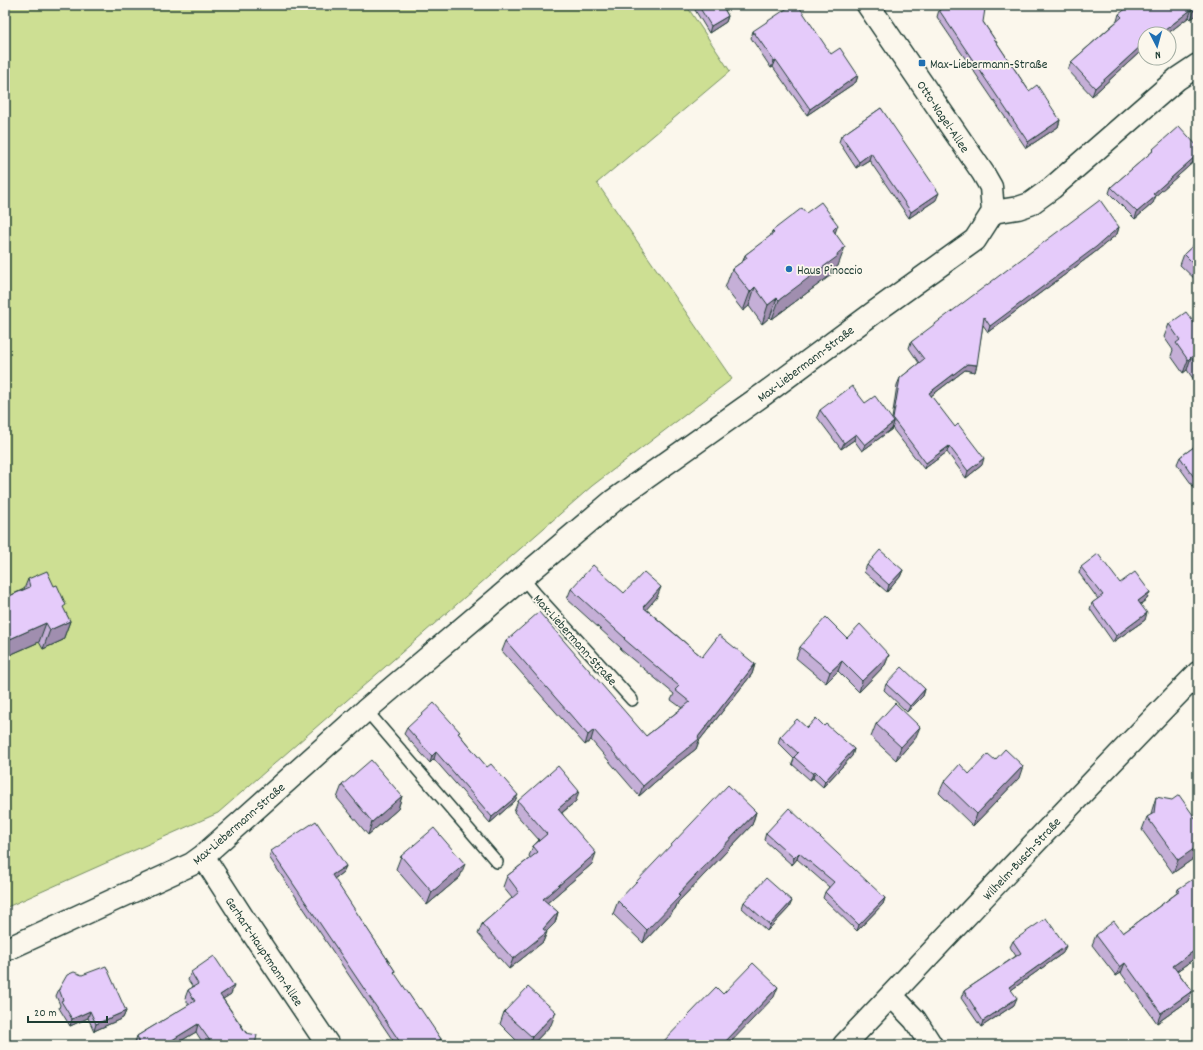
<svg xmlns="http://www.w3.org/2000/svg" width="1203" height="1050" font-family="Dekko,sans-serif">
  <rect width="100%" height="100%" fill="#fbf7ec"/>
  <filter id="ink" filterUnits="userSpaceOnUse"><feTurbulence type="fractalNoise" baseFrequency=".025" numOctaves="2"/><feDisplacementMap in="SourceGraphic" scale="8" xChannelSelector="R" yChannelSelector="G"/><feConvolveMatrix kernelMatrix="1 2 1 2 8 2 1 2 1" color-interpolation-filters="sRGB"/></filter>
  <g filter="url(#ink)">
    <path fill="#cddf93" stroke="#768e64" d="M5,5H686L730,71L597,183L732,379L592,486L218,813L5,908Z"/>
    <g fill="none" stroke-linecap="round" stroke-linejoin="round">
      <g stroke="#1f3d34" stroke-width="14">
        <path id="lane" d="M522,577L535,593L632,700
          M366,710L497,862"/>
      </g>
      <g stroke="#1f3d34" stroke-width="25">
        <path id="street" d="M868,5L983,173L991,187L993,212
          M203,856L250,929L328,1045
          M5,950L192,864L203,856L366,710L613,501L764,394L876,311L975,240L993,212L1018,208L1030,204L1052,188L1177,79L1198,65
          M892,996L915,1020L931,1045
          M844,1045C962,921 1078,795 1198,673"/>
      </g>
      <use href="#lane" stroke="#fbf7ec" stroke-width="11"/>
      <use href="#street" stroke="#fbf7ec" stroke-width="22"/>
    </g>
    <path fill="#c5afd7" stroke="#1f3d34" d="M697,5H722L728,16L726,22L709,33L695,10Z
      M1198,5V14L1191,19L1189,17L1167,34H1145V51L1142,54L1140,52L1092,96L1068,70L1071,62L1117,21L1119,14Z
      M939,10L983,22L1029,91L1060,120L1058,127L1026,148L937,17Z
      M753,31L831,54L858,75L856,82L807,115L773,67L771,68L751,38Z
      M881,108L936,200L909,218L869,160L856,168L839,142L841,136Z
      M1153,149L1198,158L1155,196L1153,203L1135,219L1109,193L1111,187L1152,152Z
      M806,213L835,233L838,266L833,270L831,275L772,319L770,317L762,324L749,306L743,311L725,288L732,269L743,261L745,255L770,237L772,231Z
      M1119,227L1117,234L1094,253L988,332L983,325L975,372L965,370L931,396L982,465L966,478L947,452L924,469L892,428V429L862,451L854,440L841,449L817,417L820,410L865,403L892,419L897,385L900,378L919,363L909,348L911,342Z
      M1198,241V282L1180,265L1184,254Z
      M1169,324L1198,328V377L1194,380L1187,370L1183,373L1171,356L1173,350L1164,337Z
      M1198,444V493L1177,464L1180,457Z
      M867,565L903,570L900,577L887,592L864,572Z
      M1081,567L1120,583L1150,592L1147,599L1141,604L1145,620L1113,642L1090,609L1092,603L1098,599L1079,573Z
      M28,579L64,610L70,621L63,640L43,649L39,642L5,657V598L24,589Z
      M571,589L657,597L646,609L702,657L755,664L752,674L699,741L696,749L670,769L639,796L591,740L585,745L502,651L506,641L646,736L682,708L671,700L674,694L620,649L621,648L567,599Z
      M847,638L889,655L885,665L859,692L838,671L826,683L796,658L800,647Z
      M886,684L925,689L923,696L907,712L884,690Z
      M876,724L915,739L896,760L871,737Z
      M824,726L854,749L852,756L823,787L813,778L810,780L792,764L794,759L778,743L780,737L807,728Z
      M407,728L459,734L515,801L490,823L434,759L430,763L404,734Z
      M995,760L1019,778L973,826L939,793L944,782L969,774Z
      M342,785L402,796L398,809L368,835L337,798Z
      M1156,797L1195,854L1193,859L1173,873L1142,830L1147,817L1151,815L1152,810Z
      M518,801H576L562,813L592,864L547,903L558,912L555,923L547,931L543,942L509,969L478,934L482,924L512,898L503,887L507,876L530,858L529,856L533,846L539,840L514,812Z
      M756,812L752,825L678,902L675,909L643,943L613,914L618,901Z
      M766,833L885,898L883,904L857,931L823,898L825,892L829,887L797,859L792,865L764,840Z
      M271,851L346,866L343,872L334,879L395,971L394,974L419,1009L441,1039L439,1045H396L269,857Z
      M401,856L460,877L427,905L396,869Z
      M1198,880V956L1177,971L1192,991L1188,1001L1157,1023L1121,973L1116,976L1092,945L1096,935L1123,933L1177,893L1178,889Z
      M744,902L789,908L767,931L742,908Z
      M1013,941L1063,953L1011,990L1014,1005L981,1027L961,998L964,991L1016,956L1010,947Z
      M191,972L231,994L223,999L255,1045H204L196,1032L174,1045H134L137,1036L189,1005L185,998L188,990L193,987L188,980Z
      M59,989L126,1011L123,1018L94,1031L88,1018L70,1026L59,1008L60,1005L56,996Z
      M504,1012L551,1025L532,1045H521L500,1024Z"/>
    <path fill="#a08eaf" stroke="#1f3d34" d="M1198,8V14L1191,19L1194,11Z
      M1192,9L1189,17L1167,34H1160Z
      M728,16L726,22L709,33L711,26Z
      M1143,44L1140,52L1092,96L1095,88Z
      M1145,46V51L1142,54Z
      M776,60L773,67L771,68L774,61Z
      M858,75L856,82L807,115L810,109Z
      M1060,120L1058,127L1026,148L1028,142Z
      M871,153L869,160L856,168L859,162Z
      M1198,154V158L1151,200L1153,194Z
      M939,193L936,200L909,218L911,212Z
      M1156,196L1153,203L1135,219L1137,212Z
      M838,225L831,244L833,230Z
      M1119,227L1117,234L1094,253L988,332L990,326Z
      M845,247L838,266L833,270L831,275L772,319L779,300Z
      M755,287L749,306L743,311L750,292Z
      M777,298L770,317L762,324L768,305Z
      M1191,357L1187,370L1183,373L1188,360Z
      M967,364L977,365L975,372L965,370L927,399L929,393Z
      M1198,368V377L1194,380Z
      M894,422L892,429L862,451L865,445Z
      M856,434L854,440L841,449L844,443Z
      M949,446L947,452L924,469L926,463Z
      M984,458L982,465L966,478L968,471Z
      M903,570L900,577L887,592L889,585Z
      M661,587L657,597L640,617L643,607Z
      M1150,592L1147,599L1136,607L1138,601Z
      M1147,613L1145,620L1113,642L1116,636Z
      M70,621L63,640L43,649L50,630Z
      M46,623L39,642L5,657V652L10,639Z
      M8,634L5,642V636Z
      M889,655L885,665L859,692L862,681Z
      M842,661L838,671L826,683L830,672Z
      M755,664L752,674L699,741L696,749L670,769L639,796L643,786L698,737Z
      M925,689L923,696L907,712L910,706Z
      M920,727L915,739L896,760L901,747Z
      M594,730L591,740L585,745L588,735Z
      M854,749L852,756L823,787L825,781Z
      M436,752L434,759L430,763L432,756Z
      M1023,766L1019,778L973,826L977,814Z
      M815,771L813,778L810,780L813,774Z
      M579,791L576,801L554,819L558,809Z
      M518,795L515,801L490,823L492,817Z
      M402,796L398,809L368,835L372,822Z
      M756,812L752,825L678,902L675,909L643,943L647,930L678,894Z
      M1198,842V852L1195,854L1193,859L1173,873L1178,860Z
      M596,853L592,864L539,910L543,899Z
      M799,853L797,859L792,865L794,858Z
      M465,864L460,877L427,905L432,892Z
      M346,866L343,872L330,882L332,875Z
      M885,898L883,904L857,931L859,925Z
      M792,901L789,908L767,931L770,925Z
      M558,912L555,923L543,935L547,932L543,942L509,969L513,959L543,929Z
      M1066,946L1063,953L1007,993L1009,987Z
      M1198,948V956L1170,976L1173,966Z
      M1125,963L1121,973L1116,976L1120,967Z
      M234,986L231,994L217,1003L220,995Z
      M778,987L774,997L728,1045H722Z
      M1192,991L1188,1001L1157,1023L1161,1013Z
      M1017,998L1014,1005L981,1027L983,1021Z
      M90,1011L88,1018L70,1026L72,1019Z
      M126,1011L123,1018L94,1031L96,1024Z
      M556,1012L551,1025L532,1045H529L532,1037Z
      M198,1024L196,1032L174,1045H164Z
      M441,1039L439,1045H433Z"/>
    <path fill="#e5cbfa" stroke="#1f3d34" d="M698,5H722L728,16L711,26Z
      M792,5H798L831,54L840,48L858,75L810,109L776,60L774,61L753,31Z
      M948,5H982L985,9L983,22L1029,91L1037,85L1060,120L1028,142L939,10Z
      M1131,5H1198V8L1194,11L1192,9L1160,34H1145V46L1143,44L1095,88L1071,62L1122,17L1119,14Z
      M881,108L939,193L911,212L871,153L859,162L841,136Z
      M1179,126L1198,147V154L1153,194L1156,196L1137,212L1111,187L1154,150L1153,149Z
      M1100,200L1119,227L1096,247L990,326L984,317L977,365L967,364L929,393L955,427L958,424L984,458L968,471L949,446L926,463L893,419L900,378L924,359L911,342Z
      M821,202L838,225L833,230L845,247L837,254L838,256L779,300L777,298L768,305L755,287L750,292L732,269L747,258L745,255L774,233L772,231L802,208L806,213Z
      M1198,241V268L1184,254Z
      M1186,312L1198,328V366L1191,357L1188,360L1176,343L1180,340L1169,324Z
      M852,386L865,403L875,396L894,422L865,445L856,434L844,443L820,410Z
      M1198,444V483L1180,457Z
      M880,550L903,570L889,585L867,565Z
      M1098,554L1120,583L1135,572L1150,592L1138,601L1147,613L1116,636L1092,603L1103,595L1081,567Z
      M593,565L624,593L644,572L661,587L643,607L702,657L719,635L755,664L698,737L699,739L674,759L643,786L594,730L588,735L506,641L539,612L646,736L690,702L675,690L679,686L624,639L625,638L571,589Z
      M47,571L54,586L57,585L66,605L63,607L70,621L50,630L46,623L10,639L8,634L5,636V598L30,587L28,579Z
      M826,617L847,638L860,624L889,655L862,681L842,661L830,672L800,647Z
      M902,667L925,689L910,706L886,684Z
      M434,703L460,732L458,733L487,767L491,764L518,795L492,817L436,752L432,756L407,728Z
      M895,703L920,727L901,747L876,724Z
      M816,718L824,726L826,724L854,749L825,781L815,771L813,774L794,757L798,753L780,737L797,719L807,728Z
      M1005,749L1023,766L977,814L944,782L960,764L969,774L988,754L995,760Z
      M371,760L402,796L372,822L342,785Z
      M558,766L579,791L558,809L596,853L543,899L558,912L543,929L547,932L513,959L482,924L519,892L507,876L538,852L533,846L547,834L518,801Z
      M728,785L756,812L678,894L680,896L647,930L618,901Z
      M1179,795L1198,822V842L1196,844L1198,846L1178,860L1147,817L1154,813L1156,797L1172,800Z
      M789,808L885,898L859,925L825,892L834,882L799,853L794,858L766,833Z
      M316,821L346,866L332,875L395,971L394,972L419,1009L420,1008L441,1039L433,1045H402L271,851Z
      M434,828L465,864L432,892L401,856Z
      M1196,877L1198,880V948L1173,966L1192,991L1161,1013L1125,963L1120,967L1096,935L1114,921L1123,933L1180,891L1178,889Z
      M766,878L792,901L770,925L744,902Z
      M1046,918L1066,946L1009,987L1017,998L983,1021L964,991L1021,953L1013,941Z
      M214,956L234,986L220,995L246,1033L257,1035L255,1045H213L198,1024L164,1045H141L137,1036L195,1001L188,990L198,984L191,972Z
      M753,963L778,987L722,1045H660L716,987L723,994Z
      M106,966L126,1011L96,1024L90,1011L72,1019L61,1001L63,1000L59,989L67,975L74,972L82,975Z
      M528,987L556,1012L532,1037L504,1012Z"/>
  </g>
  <g fill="#1f6fb2" stroke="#fbf7ec" stroke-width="1.5">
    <rect x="918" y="59" width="8" height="8" rx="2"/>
    <circle cx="789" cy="269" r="4"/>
  </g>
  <g text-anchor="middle" stroke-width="3.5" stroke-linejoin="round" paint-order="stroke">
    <g font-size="13" fill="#1f3d34" stroke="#fbf7ec" text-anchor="start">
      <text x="930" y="68">Max-Liebermann-Straße</text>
      <text x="797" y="274">Haus Pinoccio</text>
    </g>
    <g font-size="13" fill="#1f3d34" stroke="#fbf7ec">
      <text transform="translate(944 116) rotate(56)" y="5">Otto-Nagel-Allee</text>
      <text transform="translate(805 363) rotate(-37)" y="5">Max-Liebermann-Straße</text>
      <text transform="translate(576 639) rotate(48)" y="5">Max-Liebermann-Straße</text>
      <text transform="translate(238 823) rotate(-41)" y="5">Max-Liebermann-Straße</text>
      <text transform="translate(1021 858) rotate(-47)" y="5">Wilhelm-Busch-Straße</text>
      <text transform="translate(265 951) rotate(56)" y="5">Gerhart-Hauptmann-Allee</text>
    </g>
  </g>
  <rect width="1203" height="1050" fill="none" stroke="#fbf7ec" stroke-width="20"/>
  <rect x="10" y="10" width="1183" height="1030" fill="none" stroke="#1f3d34" stroke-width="1.5" filter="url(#ink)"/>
  <g transform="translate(1157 46) rotate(174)"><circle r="19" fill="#fbf7ec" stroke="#a3ada2"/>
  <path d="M0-3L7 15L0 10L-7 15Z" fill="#1f6fb2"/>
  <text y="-6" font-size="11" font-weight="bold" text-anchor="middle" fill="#1f3d34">N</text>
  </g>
  <path d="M28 1016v6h79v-6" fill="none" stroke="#1f3d34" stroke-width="2"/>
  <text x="34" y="1016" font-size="12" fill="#1f3d34" stroke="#fbf7ec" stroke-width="3" paint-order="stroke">20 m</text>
</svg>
